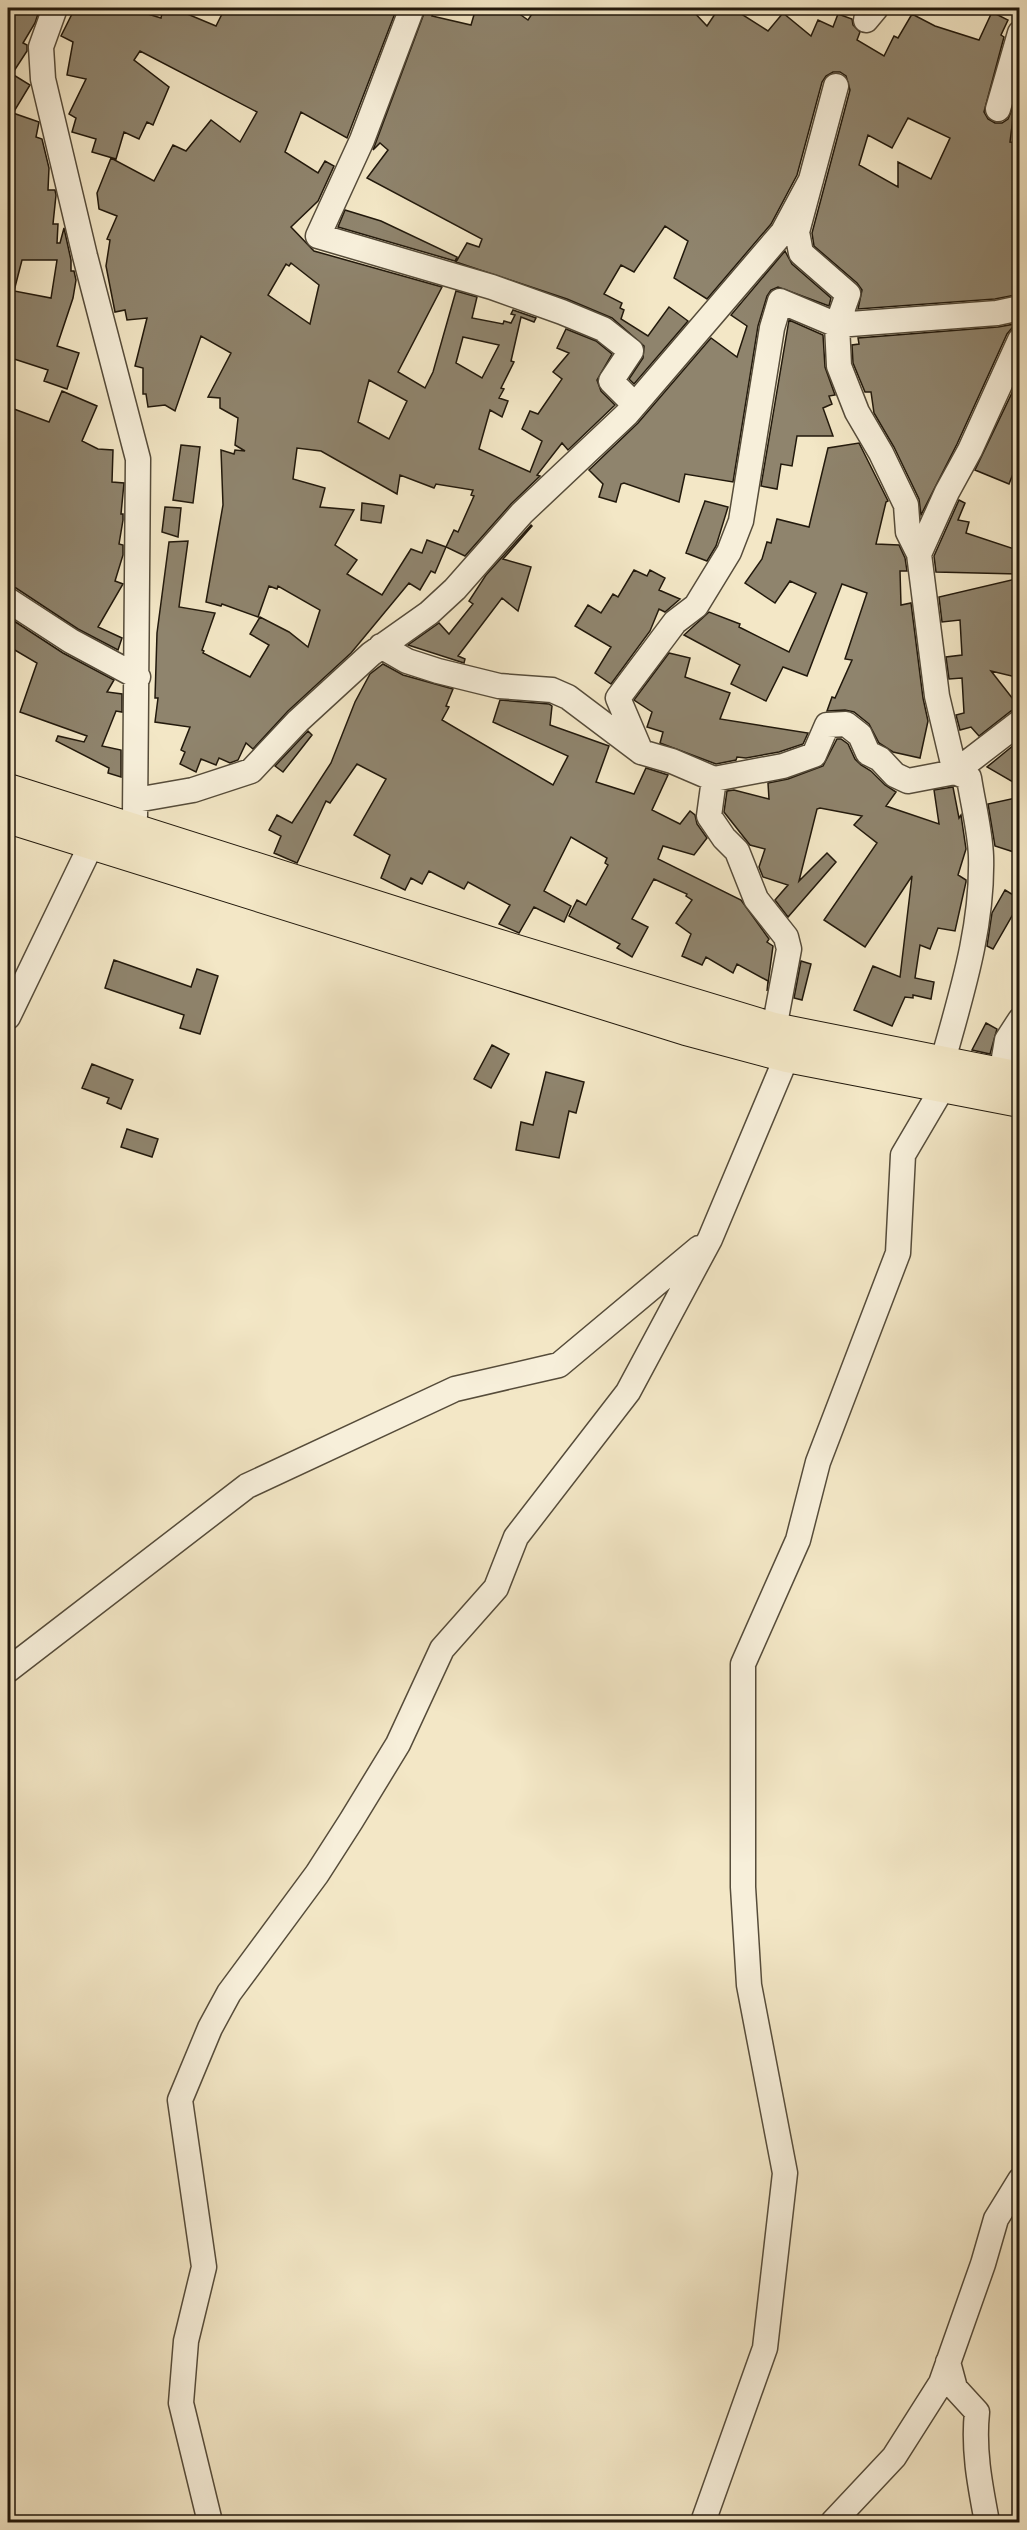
<svg xmlns="http://www.w3.org/2000/svg" width="1027" height="2530" font-family="'IM FELL Great Primer',serif">
  <rect width="100%" height="100%" fill="#f3e7c6"/>
  <filter id="stains"><feTurbulence type="fractalNoise" baseFrequency=".00333" numOctaves="4"/><feColorMatrix values="0 0 0 0 .2 0 0 0 0 .09 0 0 0 0 .02 0 0 0 .5 -.17"/></filter>
  <radialGradient id="worn" r=".72"><stop offset=".6" stop-color="#630" stop-opacity="0"/><stop offset="1" stop-color="#630" stop-opacity=".3"/></radialGradient>
  <path fill="#8f846d" stroke="#22190c" stroke-width="1.5" fill-rule="evenodd" d="M8,8H40L35,23L23,43L27,45V51L12,74L30,85L13,113L39,122L36,137L42,139L49,168L48,190H55L56,195L53,224H58L57,243H60L64,228L71,260V271H74L76,280L73,298L57,346L79,353L67,389L44,381L48,370L11,358L13,352L8,350V192L12,172L8,170ZM22,260H57L51,298L14,291Z
    M75,8H86L102,14L105,8H128L161,18L163,8H173L216,26L225,8H397L347,138L301,112L285,152L318,173L325,161L334,166L318,201L291,227L314,251L442,287L398,372L425,388L433,372L456,291L477,297L472,318L503,324L504,321L511,323L515,315L511,314L513,310L536,318L534,322L521,317L511,361L514,362L501,388L504,389L499,398L508,401L502,417L490,410L479,449L530,472L542,441L522,429L530,411L538,414L562,379L553,372L569,353L557,348L566,329L596,341L612,354L597,380L601,391L615,405L568,450L562,443L537,475L540,476L511,504L465,556L446,547L454,530L458,532L474,496L471,495L473,490L436,484L434,488L400,475L397,494L321,451L297,448L293,479L325,488L320,507L354,510L335,545L357,560L347,574L382,595L411,549L422,553L427,540L446,547L435,573L431,571L420,590L409,583L351,653L288,711L253,749L246,743L238,760L230,763L219,758L216,765L201,759L196,772L180,764L185,752L181,750L190,727L155,722L158,698H155L157,633L169,542L188,541L179,607L215,613L202,650L204,651L203,653L250,677L269,645L250,634L260,617L289,632L308,647L320,610L278,586L277,589L269,586L258,617L222,604L221,606L206,602L223,505L221,450L234,454L235,450L245,451L235,445L238,418L220,408V398L208,397L231,353L201,336L175,411L165,405L148,407L146,394H143V368L135,366L147,318L127,320L125,310L115,312L106,266L110,240L107,239L117,216L99,209L97,193L111,158L154,181L173,145L186,151L211,120L240,142L257,112L140,51L134,60L169,87L153,125L147,122L139,139L124,132L116,159L92,152L96,139L72,132L76,118L69,114L86,79L67,75L73,42L61,36ZM291,263L319,285L310,324L268,295L286,264L289,266ZM463,337L499,345L482,378L456,363ZM369,380L407,401L389,439L358,422Z
    M426,8H435L432,16L471,25L476,8H511L528,20L536,8H690L707,26L719,8H732L768,31L783,13L811,36L818,20L833,27L838,14L852,19L853,25L860,32L857,40L884,56L894,36L898,38L912,14L935,26L979,40L992,12L1008,20L1001,35L1004,37L984,112L988,119L995,123H1002L1008,119L1015,102L1010,142L1020,143V186L1015,221L1020,223V294L995,299L858,309L862,290L857,283L814,246L812,233L850,90L846,76L840,72H833L826,76L822,82L797,175L771,224L707,299L674,278L688,241L665,226L634,272L621,265L604,294L622,303L620,308L624,310L621,319L648,336L669,307L688,321L634,384L629,379L643,358L644,346L612,318L567,299L456,262L467,243L479,247L482,239L367,178L388,150L380,143L373,150ZM908,118L950,138L931,179L898,162V187L859,165L868,135L892,148Z
    M345,210L381,221L457,257L455,261L338,227Z
    M785,251L792,264L831,298L829,306L778,287L771,290L767,296L758,326L733,482L685,474L679,502L624,483L621,484L616,502L599,497L603,484L589,470L638,423L711,338L737,357L747,326L731,315Z
    M789,320L823,335L825,367L835,395L829,396L832,404L823,408L833,436H797L792,466L781,464L777,489L761,486Z
    M1020,323V326L1012,328L1007,334L957,444L921,515L919,499L894,447L874,413L871,392H865L853,363L852,345L859,344L858,338L998,327Z
    M1020,376V456L1009,484L975,470Z
    M62,391L97,406L82,441L98,449L113,450L112,482L124,483L121,514H123V520L119,544L123,545V555L115,581L123,584L98,627L122,638L118,650L78,629L16,588L8,586V425L14,409L49,422Z
    M859,443L888,501L886,502L876,544L899,545L905,558L907,571H900L901,605L911,603L923,698L928,721L920,758L893,752L879,743L869,724L854,712L845,710L827,711L832,697L835,698L852,660L845,659L867,593L842,584L807,676L783,667L766,701L731,684L740,665L684,635L709,612L740,624L739,627L789,652L816,593L790,581L775,603L745,583L762,559L767,542L771,543L777,519L809,527L828,448Z
    M181,445L200,447L193,503L173,500Z
    M959,500L965,503L958,520L969,522L966,533L1020,551V574L936,572L934,556Z
    M705,501L728,507L716,546L707,561L686,553Z
    M362,503L384,506L381,523L361,520Z
    M165,507L181,508L178,537L162,532Z
    M531,525L532,526L503,559L531,567L518,611L502,598L458,656L465,659L464,663L408,645L439,623L449,634L473,604L469,601L486,575Z
    M634,570L647,576L650,570L665,578L659,590L680,599L665,612L659,609L650,631L611,684L595,673L611,647L575,626L588,605L601,613L613,594L618,597Z
    M1020,578V678L991,671L1020,708L1011,711L979,736L971,727L960,730L956,715L964,713L962,678L949,679L946,657L962,655L960,620L942,622L939,597Z
    M14,621L63,653L114,680L107,692L122,694V712L116,711L102,746L121,750V777L108,773L109,768L56,741L58,736L84,742L87,736L20,712L37,663L8,646V631Z
    M669,653L690,658L685,677L730,693L720,719L808,733L803,744L779,752L746,758L737,757L736,760L716,764L660,743L663,732L647,727L652,712L634,700Z
    M383,664L403,675L453,689L446,706L449,707L442,720L553,785L568,756L493,722L500,700L549,704L552,706L550,725L609,746L596,782L634,794L646,768L668,775L652,810L680,824L690,811L695,815L697,824L707,838L694,855L663,846L658,859L741,900L769,939L767,942L773,946L767,991L768,981L737,964L733,973L706,957L702,965L682,956L691,934L676,923L692,900L686,896L687,894L654,879L632,919L648,927L632,957L617,948L620,944L569,916L577,900L586,905L608,865L605,863L607,858L571,837L544,891L571,906L564,922L534,907L519,933L499,924L510,905L468,882L464,889L429,871L422,884L411,878L405,890L381,878L390,855L354,835L386,779L357,764L330,803L326,801L297,863L274,853L281,836L269,830L277,815L292,823L331,763L355,702L370,674Z
    M308,731L312,735L283,772L275,766Z
    M837,739H841L848,744L855,759L861,765L871,771L885,785L896,792L886,806L939,824L934,790L953,787L959,818L961,815L966,849L958,875L966,880V882L955,931L938,928L930,949L920,945L915,978L934,982L931,999L913,995V998L905,997L892,1026L854,1010L873,966L900,977L912,876L865,947L824,920L877,843L854,825L862,816L820,808L817,809L799,881L827,853L836,862L788,917L775,900L788,885L763,877L759,867L765,849L750,845L724,812L727,791L734,790L769,799L768,783L788,779L823,766Z
    M1020,740V786L987,767Z
    M1020,797V854L995,846L988,804Z
    M1005,890L1020,899V902L993,949L987,946L992,913Z
    M114,960L191,987L197,969L218,976L200,1034L180,1028L184,1015L105,988Z
    M801,961L811,964L802,1000L794,998Z
    M986,1023L997,1029L990,1054L972,1050Z
    M492,1045L509,1054L491,1088L474,1079Z
    M92,1064L133,1080L121,1109L107,1103L109,1098L82,1088Z
    M546,1072L584,1082L576,1113L569,1111L559,1158L516,1150L521,1122L533,1125Z
    M127,1129L158,1139L152,1157L121,1147Z"/>
  <g fill="none" stroke-linecap="round" stroke-linejoin="round">
    <g stroke="#564c3a" stroke-width="27">
      <path id="minor" d="M55,8L41,47L43,79L85,256L138,459L135,816
        M412,8L362,140L318,236L492,287L562,312L603,329L631,351L611,381L634,404
        M866,20L876,8
        M836,86L797,232L801,253L848,294L837,325L839,366L857,412L881,453L906,505L908,532L919,554L937,696L955,772
        M998,109L1020,33
        M919,554L947,492L970,450L1020,340
        M8,600L71,641L138,677
        M381,646L407,661L438,671L499,686L552,690L568,697L641,752L672,761L714,779L783,766L814,755L827,725L846,724L860,735L868,753L880,759L895,775L908,781L955,772L1020,722
        M641,752L618,698L675,622L696,606L729,552L741,521L772,328L780,301L837,325L997,313L1020,308
        M714,779L709,816L724,838L737,851L756,899L786,937L789,949L774,1029
        M136,800L193,790L251,771L298,721L371,654L429,613L455,589L522,513L627,414L783,232L811,180
        M8,1017L92,843
        M942,1064C961,995 983,928 981,856C980,830 973,804 969,778L955,772
        M1001,1075L1007,1040L1020,1020
        M8,1670L247,1486L455,1389L559,1365L699,1248
        M948,2362L955,2388L977,2412C973,2450 980,2485 987,2522
        M210,2522L181,2403L186,2341L204,2267L180,2100L210,2028L229,1993L317,1874L351,1821L398,1744L442,1649L496,1588L516,1537L628,1392L710,1239L787,1056
        M703,2522L765,2348L785,2173L749,1985L743,1887V1664L798,1540L818,1462L898,1253L903,1155L943,1087
        M833,2522L894,2457L941,2383L983,2264L996,2219L1020,2180"/>
    </g>
    <g stroke="#22190c" stroke-width="34">
      <path id="major" d="M8,790L490,943L774,1029L1020,1078
        M8,817L686,1029L787,1056L1020,1101"/>
    </g>
    <use href="#minor" stroke="#f7efda" stroke-width="24"/>
    <use href="#major" stroke="#f3e7c6" stroke-width="32"/>
  </g>
  <rect width="1027" height="2530" fill="none" stroke="#f3e7c6" stroke-width="30"/>
  <rect x="9" y="9" width="1009" height="2512" fill="none" stroke="#22190c" stroke-width="3"/>
  <rect x="15" y="15" width="997" height="2500" fill="none" stroke="#22190c" stroke-width="1.5"/>
  <rect width="100%" height="100%" filter="url(#stains)"/>
  <rect width="100%" height="100%" fill="url(#worn)"/>
</svg>
